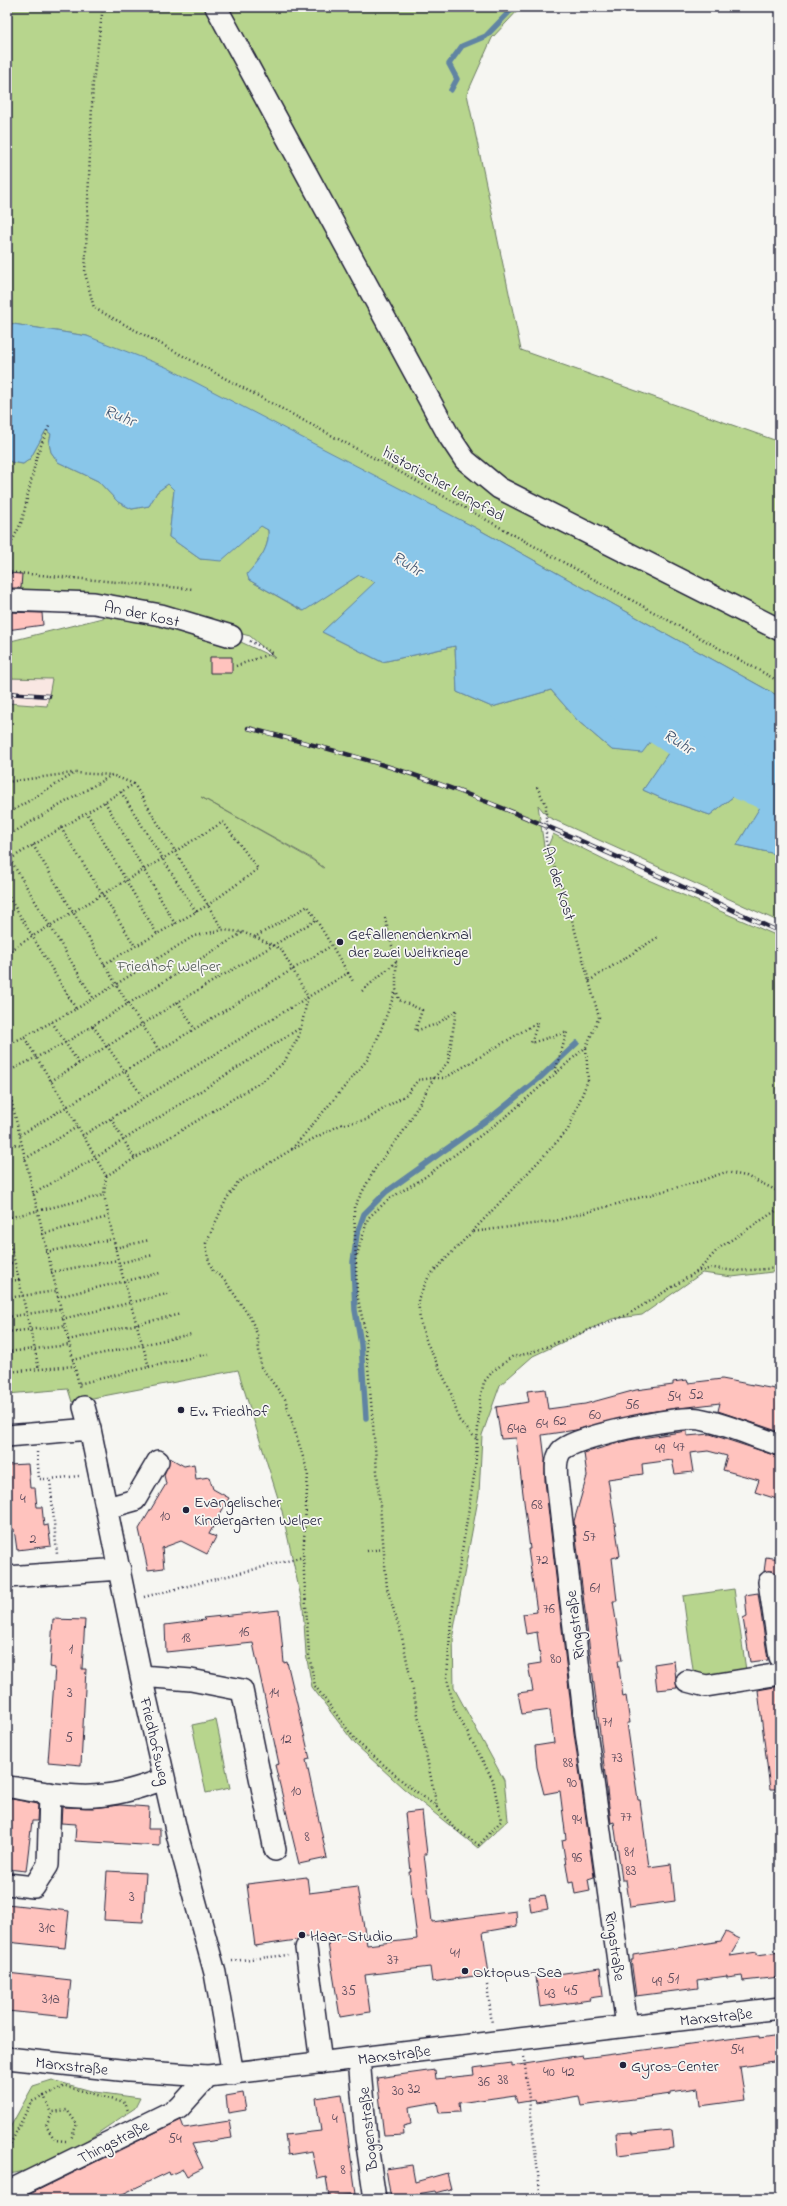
<svg xmlns="http://www.w3.org/2000/svg" width="787" height="2206" font-family="'Indie Flower',sans-serif">
  <rect width="100%" height="100%" fill="#f6f6f2"/>
  <filter id="ink" filterUnits="userSpaceOnUse"><feTurbulence type="fractalNoise" baseFrequency=".025" numOctaves="2"/><feDisplacementMap in="SourceGraphic" scale="8" xChannelSelector="R" yChannelSelector="G"/><feConvolveMatrix kernelMatrix="1 2 1 2 8 2 1 2 1" color-interpolation-filters="sRGB"/></filter>
  <g filter="url(#ink)">
    <path fill="#f9e7e2" d="M7,676L52,679L48,706L7,703Z"/>
    <path fill="#b7d58d" stroke="#6c7c64" fill-rule="evenodd" d="M7,7H521L492,38L467,94L521,350L780,442V697L476,528L87,336L7,323Z
      M46,430L51,434L49,443L51,452L58,462L98,481L118,502L132,509L149,506L157,492L168,484L174,490L169,537L200,559L221,560L260,525L268,530C270,549 258,561 248,574L249,580L303,611L359,575L376,582L322,632L382,662L455,646L457,692L492,707L551,690L578,721L612,750L642,752L664,724L680,737L643,790L663,799L710,815L749,784L768,795L737,845L780,855V922L548,817L538,805L545,853L553,834L630,872L780,937V1271L732,1277L702,1273L642,1315L612,1319L533,1356L500,1385L482,1435L479,1494L453,1634L454,1688L504,1780L508,1820L478,1848L403,1788L355,1744L312,1687L306,1654L303,1607L282,1511L238,1370L72,1402L68,1389L7,1394V703L47,706L52,679L7,678V642L130,611L160,616L228,636L275,658L250,636L161,613L94,601L7,598V459L11,462L23,464L30,459ZM201,797L311,858L324,868L311,859Z
      M734,1589L746,1670L694,1677L683,1596Z
      M216,1720L230,1788L206,1793L192,1725Z
      M52,2080L95,2092L140,2098L135,2108C100,2131 49,2171 7,2174V2133L33,2086Z"/>
    <path fill="#89c6e9" stroke="#6084a3" d="M7,323L87,336L166,367L476,528L780,697V855L737,845L768,794L749,784L710,815L663,799L643,790L679,737L664,724L642,753L612,750L578,721L551,690L492,707L457,692L455,646L382,662L322,632L375,582L359,575L304,611L249,580L247,574C258,561 270,549 268,530L261,526L221,561L200,559L169,537L174,490L168,484L157,492L149,506L132,509L118,502L98,481L58,462L51,452L49,443L51,434L46,430L30,459L23,464L11,462L7,459Z"/>
    <g fill="none" stroke-linecap="round" stroke-linejoin="round">
      <path stroke="#6084a3" stroke-width="5.5" d="M451,90L457,79L449,64L462,46L486,36L514,7
        M366,1418L361,1344L355,1310L353,1262L357,1234L364,1214L386,1192L494,1115L542,1076L577,1043"/>
      <path stroke="#89c6e9" stroke-width="33" d="M622,704L743,784L780,798"/>
    </g>
    <path fill="#ffc3be" stroke="#22223b" d="M7,573L22,574L21,588H7Z
      M7,612L42,613L43,625L7,630Z
      M210,657H232V673H210Z
      M722,1379L780,1390V1432L718,1411L720,1403L648,1412L576,1430L542,1435L545,1459V1481L574,1733L594,1877L588,1879L590,1891L575,1894L573,1882L569,1883L562,1840L566,1839L560,1791L544,1794L537,1767L535,1746L554,1743L550,1710L522,1714L518,1693L533,1691L528,1665L541,1663L537,1632L526,1634L523,1614L537,1612L528,1549H530L516,1438L501,1439L496,1407L529,1402L527,1391L545,1389L548,1409L585,1404L636,1390L673,1385V1382L687,1380L688,1383Z
      M687,1431V1436L710,1434L780,1457V1500L755,1492L759,1480L723,1470L727,1456L708,1451L690,1453L693,1472L675,1474L672,1460L642,1464L643,1474L608,1479L620,1556L612,1558L617,1601H613L622,1660H618L623,1697L626,1696L630,1723H627L638,1800H640L649,1867L671,1864L675,1901L630,1907L626,1880H622L614,1822L611,1823L574,1521L587,1476L584,1453L629,1440Z
      M170,1458L184,1466L194,1464L196,1479L209,1477L213,1489L229,1498L209,1534L216,1537L207,1554L181,1541L162,1548L164,1568L148,1570L139,1529L166,1484L164,1475Z
      M28,1464L30,1488H35L37,1507H42L44,1526L48,1525L51,1546L17,1550L14,1529H9L7,1465Z
      M766,1557L780,1559V1578L773,1571L764,1572Z
      M758,1593L768,1660L750,1662L743,1618L747,1616L745,1595Z
      M279,1610L284,1663L287,1662L310,1759L306,1760L327,1858L299,1864L275,1765L279,1764L253,1643L166,1652L165,1625L205,1620L203,1618Z
      M53,1619L85,1620L82,1669H86L81,1765L48,1762L55,1668L50,1667Z
      M674,1661L677,1688L657,1690L654,1664Z
      M780,1686V1789H770L758,1690Z
      M7,1798L38,1804L37,1821H32L26,1871L7,1869Z
      M120,1805L149,1807L148,1829H160V1846L75,1841L76,1824L61,1823L62,1807L93,1808Z
      M422,1811L427,1854H424L432,1922L516,1911L517,1926L483,1932L489,1974L432,1982L430,1967L365,1975L370,2012L340,2017L327,1937L313,1938L305,1936L297,1940L255,1946L247,1884L307,1877L309,1893L357,1887L367,1945L417,1939L409,1872H411L405,1813Z
      M107,1871L146,1873L143,1922L104,1920Z
      M545,1895L548,1909L531,1912L529,1897Z
      M7,1904L69,1911L65,1948L7,1942Z
      M726,1932L740,1939L730,1956L757,1952V1955L780,1952V1977L743,1981L742,1976L727,1978V1976L697,1980L698,1988L636,1996L631,1960H633V1955L721,1941Z
      M600,1968L603,1996L589,1998L590,2000L540,2007L536,1977Z
      M7,1973L71,1980L67,2017L7,2011Z
      M759,2035V2038L780,2035V2061L740,2067L745,2100L700,2106L698,2088L671,2092V2094L581,2106L579,2096L536,2103L535,2100L517,2103L515,2095L459,2103L460,2112L439,2113L437,2102L409,2107L411,2124L403,2126L404,2135L384,2136L377,2078L435,2070L436,2079L474,2075L473,2068L512,2063V2066L582,2055L583,2058Z
      M243,2093L246,2110L228,2113L226,2096Z
      M342,2094L356,2194L329,2197L326,2177L318,2179L312,2151L288,2155L285,2135L321,2131L316,2098Z
      M181,2120L184,2128L229,2121L232,2138L192,2144L203,2168L187,2176L183,2169L170,2175L169,2172L112,2199H20Z
      M672,2130L674,2148L618,2155L616,2133L632,2132V2134Z
      M412,2165L415,2182L447,2173L451,2189L436,2193L435,2191L405,2196V2199H391L386,2169Z"/>
    <g fill="none" stroke-linecap="round" stroke-linejoin="round">
      <g stroke="#22223b" stroke-width="24">
        <path id="minor" d="M216,7L449,436L465,460L499,488L780,630
          M7,600L94,603L161,615L231,636
          M84,1407L90,1429L141,1676L177,1834L215,1973L233,2074
          M7,1436L90,1429
          M107,1508L135,1500L158,1461
          M7,1577L120,1569
          M769,1582L780,1657
          M141,1676L191,1680L242,1690L275,1850
          M687,1681L706,1686L780,1674
          M10,1787C41,1792 74,1799 105,1795C125,1793 145,1786 164,1779
          M7,1884L34,1887L48,1865L50,1793
          M306,1948L321,2063
          M627,2026L586,1731L557,1480C556,1471 555,1459 561,1451C571,1437 680,1415 699,1419C724,1423 755,1437 780,1445
          M7,2058L129,2071L208,2076L780,2008
          M359,2059L366,2138L375,2199
          M7,2192L179,2108L208,2076"/>
      </g>
      <path stroke="#22223b" stroke-width="2.5" stroke-dasharray="1 3" stroke-linecap="butt" d="M103,7L93,82L85,273L94,308L409,477L780,682
        M7,552L22,521L37,455L50,424
        M7,572L193,589
        M250,641L273,653
        M236,666L272,653
        M7,782L72,773
        M121,792L196,912
        M105,802L175,924
        M7,814L75,773L112,775
        M61,828L135,946
        M7,836L112,775L134,784
        M33,845L128,1004L159,1050
        M10,859L93,998
        M7,861L134,784L223,930
        M7,894L76,1009L24,1037
        M385,918L396,962
        M7,952C78,908 152,866 223,822L258,869L208,905L157,934L87,813
        M104,964L157,934
        M348,973L354,983
        M589,981L658,937
        M362,991L396,962V989L399,1000L422,1010L415,1031L437,1024L456,1011L448,1062L434,1078
        M178,1002L194,1028
        M76,1009L194,936L223,930L242,932L255,937L308,906L348,973L308,997L299,1036L284,1062L264,1080L106,1176
        M52,1022L79,1064
        M93,1026L143,1097
        M7,1045L24,1037L67,1107L106,1176L104,1195
        M586,1048L588,1080L568,1130L472,1232L555,1221L700,1181L726,1172L746,1176L780,1192
        M7,1072L65,1043L242,933
        M434,1078H445L538,1022L531,1043L567,1032L555,1072
        M51,1081L178,1002L316,920
        M7,1082L80,1389
        M111,1119L135,1159
        M20,1135L331,946
        M82,1136L308,997L281,949L255,937
        M7,1143L22,1146
        M292,1149L367,1060L379,1035L396,990
        M25,1159L77,1127
        M33,1194L95,1158L300,1028
        M7,1218L104,1195L118,1260L149,1367L78,1384
        M472,1232L429,1276L418,1299L420,1321L427,1343L450,1390L459,1420L477,1440
        M42,1234L108,1217
        M7,1244L10,1243L19,1280
        M115,1248L149,1240
        M46,1252L113,1239
        M357,1255L368,1218L389,1199L425,1177L508,1115L586,1047L599,1017L567,902L546,842V805L536,785
        M7,1263H15
        M119,1263L153,1255
        M699,1271L713,1268L736,1271L780,1268
        M51,1272L118,1260
        M7,1281L19,1280L39,1369
        M57,1297L160,1273
        M7,1298L56,1291
        M7,1317L60,1309
        M62,1319L171,1293
        M7,1332L64,1326
        M68,1340L181,1314
        M7,1352L69,1345
        M72,1360L192,1334
        M149,1367L208,1354
        M7,1372L74,1366
        M37,1452L39,1479H50L57,1554
        M50,1479L79,1476
        M367,1551L383,1549
        M144,1597L303,1557
        M437,1807L406,1784L357,1742L315,1686L309,1655L303,1557L308,1473L285,1399L261,1367L257,1334L251,1319L224,1279L213,1271L208,1258L206,1243L226,1200L238,1182L291,1150L342,1124L366,1120L407,1094L418,1080L434,1078L403,1132L376,1167L354,1207L357,1294L365,1331L387,1588L402,1637L437,1807L453,1827L479,1845L501,1821L493,1780L454,1708L447,1678L451,1619L475,1470L480,1399L484,1382L493,1371L512,1357L530,1353L627,1315L698,1271L719,1248L780,1208
        M232,1961L288,1955
        M487,1985L492,2024
        M524,2057L541,2199
        M44,2096L65,2086L125,2103L128,2111
        M66,2141L55,2140L46,2126L53,2112L67,2110L77,2124L71,2139
        M7,2151L31,2102L44,2096L52,2113"/>
      <use href="#minor" stroke="#f6f6f2" stroke-width="21"/>
      <g stroke="#22223b" stroke-width="4.5">
        <path id="rail" d="M7,693L49,696
          M248,728C315,745 381,762 445,786C560,828 669,881 780,932"/>
      </g>
      <use href="#rail" stroke="#f6f6f2" stroke-width="3" stroke-dasharray="9" stroke-linecap="butt"/>
    </g>
  </g>
  <g fill="#22223b" stroke="#f6f6f2" stroke-width="1.5">
    <circle cx="340" cy="942" r="4"/>
    <circle cx="181" cy="1410" r="4"/>
    <circle cx="186" cy="1510" r="4"/>
    <circle cx="302" cy="1935" r="4"/>
    <circle cx="465" cy="1971" r="4"/>
    <circle cx="623" cy="2065" r="4"/>
  </g>
  <g text-anchor="middle" stroke-width="3.5" stroke-linejoin="round" paint-order="stroke">
    <g font-size="14" fill="#594a5c">
      <text x="696" y="1399">52</text>
      <text x="674" y="1401">54</text>
      <text x="632" y="1409">56</text>
      <text x="595" y="1419">60</text>
      <text x="560" y="1425">62</text>
      <text x="542" y="1428">64</text>
      <text x="517" y="1433">64a</text>
      <text x="679" y="1451">47</text>
      <text x="660" y="1453">49</text>
      <text x="23" y="1503">4</text>
      <text x="537" y="1509">68</text>
      <text x="165" y="1520">10</text>
      <text x="589" y="1541">57</text>
      <text x="33" y="1543">2</text>
      <text x="542" y="1564">72</text>
      <text x="595" y="1592">61</text>
      <text x="549" y="1613">76</text>
      <text x="244" y="1636">16</text>
      <text x="186" y="1642">18</text>
      <text x="71" y="1653">1</text>
      <text x="556" y="1663">80</text>
      <text x="70" y="1697">3</text>
      <text x="274" y="1697">14</text>
      <text x="607" y="1726">71</text>
      <text x="69" y="1742">5</text>
      <text x="286" y="1743">12</text>
      <text x="617" y="1762">73</text>
      <text x="568" y="1767">88</text>
      <text x="572" y="1787">90</text>
      <text x="296" y="1795">10</text>
      <text x="626" y="1821">77</text>
      <text x="577" y="1824">94</text>
      <text x="307" y="1841">8</text>
      <text x="629" y="1856">81</text>
      <text x="577" y="1862">96</text>
      <text x="631" y="1875">83</text>
      <text x="132" y="1901">3</text>
      <text x="47" y="1932">31c</text>
      <text x="455" y="1957">41</text>
      <text x="393" y="1964">37</text>
      <text x="673" y="1983">51</text>
      <text x="657" y="1986">49</text>
      <text x="349" y="1995">35</text>
      <text x="571" y="1995">45</text>
      <text x="550" y="1998">43</text>
      <text x="51" y="2003">31a</text>
      <text x="737" y="2054">54</text>
      <text x="549" y="2076">40</text>
      <text x="568" y="2076">42</text>
      <text x="503" y="2084">38</text>
      <text x="484" y="2086">36</text>
      <text x="414" y="2093">32</text>
      <text x="398" y="2095">30</text>
      <text x="335" y="2123">4</text>
      <text x="175" y="2143">54</text>
      <text x="343" y="2174">8</text>
    </g>
    <g font-size="16" fill="#22223b" stroke="#f6f6f2">
      <text transform="translate(444 483) rotate(29)" y="6">historischer Leinpfad</text>
      <text transform="translate(142 613) rotate(12)" y="6">An der Kost</text>
      <text transform="translate(560 883) rotate(72)" y="6">An der Kost</text>
      <text transform="translate(574 1625) rotate(-97)" y="6">Ringstraße</text>
      <text transform="translate(156 1741) rotate(77)" y="6">Friedhofsweg</text>
      <text transform="translate(616 1946) rotate(82)" y="6">Ringstraße</text>
      <text transform="translate(716 2016) rotate(-6)" y="6">Marxstraße</text>
      <text transform="translate(394 2054) rotate(-7)" y="6">Marxstraße</text>
      <text transform="translate(72 2065) rotate(6)" y="6">Marxstraße</text>
      <text transform="translate(367 2129) rotate(-96)" y="6">Bogenstraße</text>
      <text transform="translate(113 2141) rotate(-27)" y="6">Thingstraße</text>
    </g>
    <g font-size="16" fill="#22223b" stroke="#f6f6f2" text-anchor="start">
      <text x="348" y="939">Gefallenendenkmal<tspan x="348" dy="18">der zwei Weltkriege</tspan></text>
      <text x="189" y="1416">Ev. Friedhof</text>
      <text x="194" y="1507">Evangelischer<tspan x="194" dy="18">Kindergarten Welper</tspan></text>
      <text x="310" y="1941">Haar-Studio</text>
      <text x="473" y="1977">Oktopus-Sea</text>
      <text x="631" y="2071">Gyros-Center</text>
    </g>
    <g font-size="16" fill="#4f5854" stroke="#f6f6f2">
      <text x="169" y="971">Friedhof Welper</text>
    </g>
    <g font-size="17" font-style="italic" fill="#41536f" stroke="#f6f6f2">
      <text transform="translate(120 415) rotate(22)" y="6">Ruhr</text>
      <text transform="translate(408 563) rotate(32)" y="6">Ruhr</text>
      <text transform="translate(679 741) rotate(33)" y="6">Ruhr</text>
    </g>
  </g>
  <rect width="787" height="2206" fill="none" stroke="#f6f6f2" stroke-width="24"/>
  <rect x="12" y="12" width="763" height="2182" fill="none" stroke="#22223b" stroke-width="1.5" filter="url(#ink)"/>
</svg>
